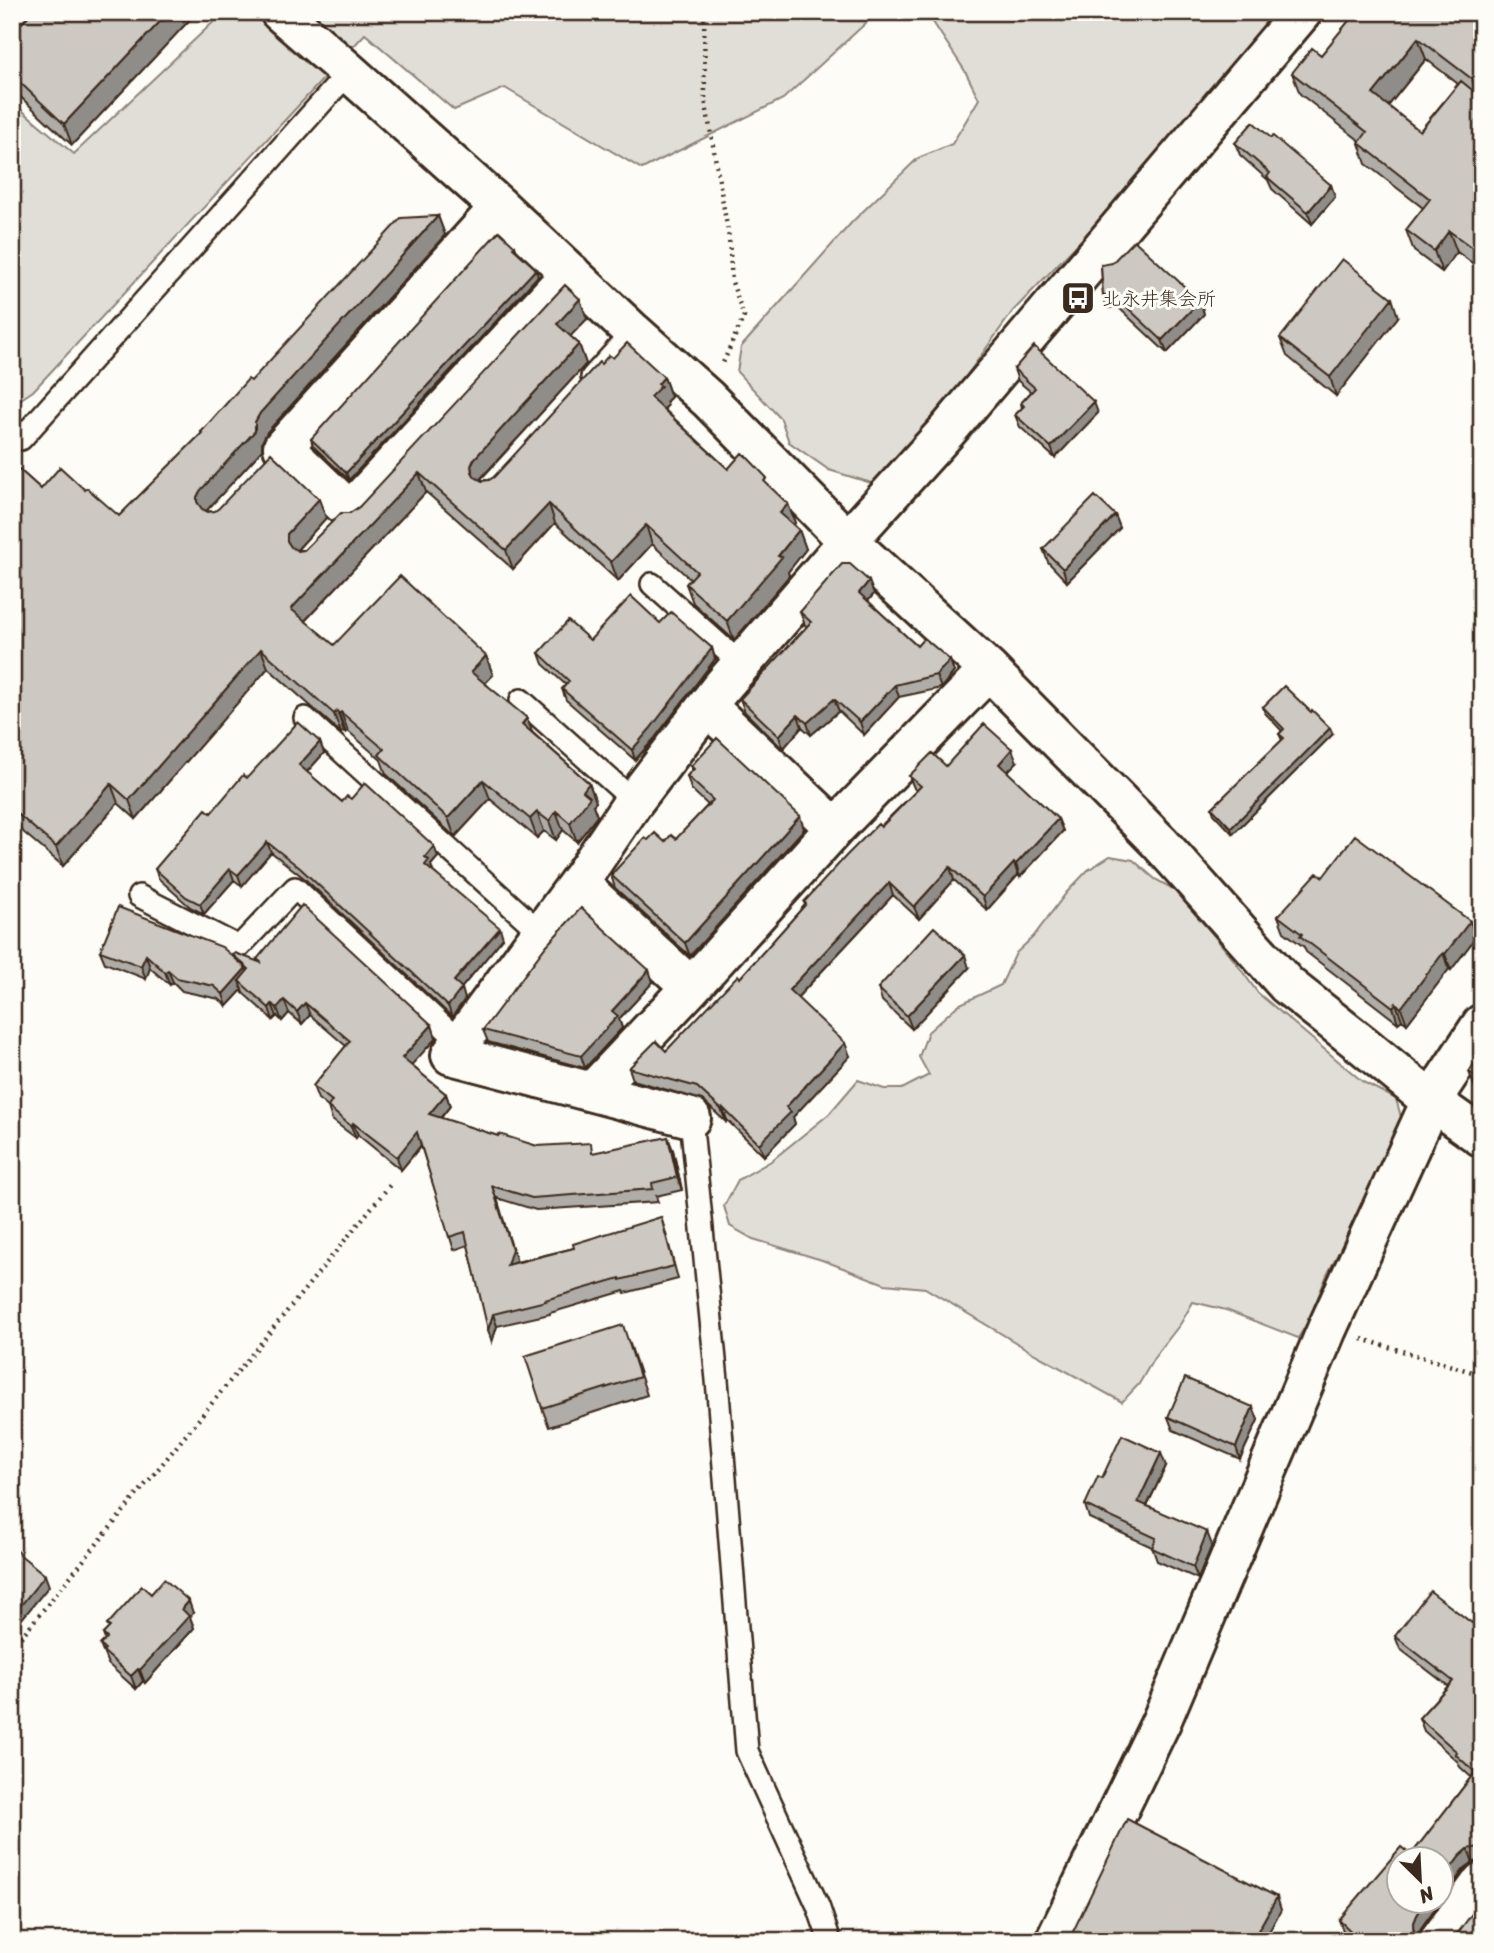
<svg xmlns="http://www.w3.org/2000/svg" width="1494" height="1953" font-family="Sriracha,'Klee One',sans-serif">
  <rect width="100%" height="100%" fill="#fdfcf7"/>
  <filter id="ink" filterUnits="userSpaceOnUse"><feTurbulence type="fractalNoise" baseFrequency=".0143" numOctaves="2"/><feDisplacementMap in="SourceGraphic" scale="14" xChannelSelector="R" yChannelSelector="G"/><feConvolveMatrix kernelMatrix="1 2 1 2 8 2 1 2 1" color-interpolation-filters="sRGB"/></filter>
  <g filter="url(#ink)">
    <path fill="#e1ded7" stroke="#8e847a" stroke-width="2" d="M224,12H878L783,99L642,169L505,88L454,110L365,34L33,391L12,405V102L74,154Z
      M922,12H1284L1110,210L1013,311L914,449L878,485L829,470L789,442L781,419L737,372L741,347L853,221L918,158L952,144L979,99L965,71L929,16Z
      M1110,856L1133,860L1155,879L1177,891L1234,960L1258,993L1363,1082L1396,1099L1403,1124L1376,1182L1327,1275L1308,1322L1298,1338L1226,1310L1193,1302L1181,1323L1154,1358L1139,1384L1122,1402L1035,1354L925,1288L885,1284L822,1260L753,1239L730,1226L724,1206L738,1180L771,1161L829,1114L858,1080L884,1089H902L929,1075L919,1057L928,1032L958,1005L1001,985L1016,953L1033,937L1067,892L1088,870Z"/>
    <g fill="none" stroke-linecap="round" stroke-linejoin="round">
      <g stroke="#3b2a1e" stroke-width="26">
        <path id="service" d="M592,377L633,332
          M21,439L349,72
          M652,584L742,665
          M521,700L634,801
          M305,718L541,933
          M139,896L239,947L295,888L460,1042
          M691,1118L717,1380L747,1751L818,1906L830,1941"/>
      </g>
      <g stroke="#3b2a1e" stroke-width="44">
        <path id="minor" d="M280,12L349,72L500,207L633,332L708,399L848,541L989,670L1160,843L1287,985L1364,1046L1431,1101L1482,1137
          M12,32L30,12
          M500,207L283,447L350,511L571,273
          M707,706L835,828
          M578,883L691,987
          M592,1092L691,987L835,828L989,670
          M691,1118L451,1055L584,875L634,801L719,690L862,525L947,431L1302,12
          M1055,1941L1161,1722L1327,1329L1431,1101L1482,1024
          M1439,1941L1482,1882"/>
      </g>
      <path stroke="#3b2a1e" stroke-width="4.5" stroke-dasharray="2 5" stroke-linecap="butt" d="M704,12L705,99L729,238L732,282L744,316L723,363
        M1362,1339L1482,1375
        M12,1648L390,1185"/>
      <use href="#service" stroke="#fdfcf7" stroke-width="21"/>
      <use href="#minor" stroke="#fdfcf7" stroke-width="38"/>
    </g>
    <path fill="#b0aca7" stroke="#3b2a1e" stroke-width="2" fill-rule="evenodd" d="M32,12H197L72,145L12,89V31L20,25Z
      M1482,12V270L1457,252L1442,272L1414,251L1406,230L1423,208L1366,164L1359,143L1360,141L1300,94L1292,73ZM1426,59L1458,84L1420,131L1388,106Z
      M1271,138L1331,185L1335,197L1312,224L1272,189L1268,180L1240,155L1235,143Z
      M438,216L445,235L267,432L262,442V450L206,511L326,518L297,550H304L350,513L359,507L587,319L570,336L579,344L586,364L480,480H489L494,477L601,364L613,358L664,377L671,397L666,402L668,405L664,409L728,469L770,487L788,504L795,523L794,525L799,530L806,549L788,572L789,576L734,640L693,603L686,584L690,579L652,544L618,581L555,523L513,569L426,492L305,621L334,645L486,656L493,675L485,683L532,732L589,783L596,802L593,805L597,816L577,842L563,830L556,840L544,831L537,838L490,799L455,837L386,774L381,760L348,731L346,733L344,731L341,733L268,668L136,819L118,803L63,866L15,825L12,828V463L41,489L85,490L119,516L201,434V432L251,381Z
      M515,246L517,252L538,276L349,480L313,446L311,439Z
      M1101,265L1200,301L1204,314L1167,353L1118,307L1107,308L1103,295Z
      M1398,317L1336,396L1287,356L1280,338Z
      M1014,369L1098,413L1055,458L1020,427L1015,415L1022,408L1021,403L1031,392L1018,381Z
      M1115,515L1120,528L1067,582L1048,562L1043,549Z
      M874,594L868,601L917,646L954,672L941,688L899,697L864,735L839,711L811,735L802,727L783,749L745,712L740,699L807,627L805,625L800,612Z
      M660,623L712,648L715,659L654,739L635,760L566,700L562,689L566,685L543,664L539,653Z
      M1263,707L1333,734L1233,834L1214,814L1212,808L1282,740L1279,734L1282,731L1265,713Z
      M320,742L324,753L307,772L342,802L438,857L431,865L432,871L503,938L461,988L465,999L452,1017L304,878L271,852L242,886L234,880L204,914L190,907L159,879L155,869L247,778Z
      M1017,762L1007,772L1058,819L1063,831L1020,877L1018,875L987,910L954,880L919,919L893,895L797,998L850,1056L793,1117L795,1124L764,1156L727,1120L726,1122L702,1100L633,1080L629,1068L666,1051L740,978L805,905L804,902L916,791L914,788L909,776L946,766Z
      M691,766L804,829L690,956L615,888L611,875L648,840L665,842L676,839L708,805L691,789L687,776L692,770Z
      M1323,877L1476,937L1451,970L1449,969L1407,1024L1402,1020L1398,1023L1306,952L1304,947L1284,932L1278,916Z
      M100,951L234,958L233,955L258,962L257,959L436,1038L411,1065L446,1094L450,1106L441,1118L498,1136L537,1146L595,1153L673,1150L682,1190L656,1196L658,1202L536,1210L497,1198L516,1262L574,1248L661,1217L665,1230L678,1279L625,1293L624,1291L550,1313V1314L497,1326L492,1342L468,1245L454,1250L421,1146L401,1170L358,1135L356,1138L332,1120L328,1107L318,1099L313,1086L346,1046L310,1015L302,1024L289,1013L282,1021L277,1016L273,1020L243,993L242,990L227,1006L219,999L182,991L173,982L170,985L150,968L146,979L105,963Z
      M969,968L912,1029L882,1001L878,988Z
      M653,982L619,1019L622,1028L585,1068L488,1042L483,1030Z
      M1482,1052V1098L1478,1095L1469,1072Z
      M630,1344L647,1395L549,1427L542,1408Z
      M1253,1407L1258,1420L1240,1459L1173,1430L1168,1417Z
      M1166,1466L1147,1506L1212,1545L1198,1579L1157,1561L1152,1547L1089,1518L1085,1505L1102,1478Z
      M151,1594L193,1613L190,1617L194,1628L145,1683L143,1681L136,1689L108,1664L100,1645L105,1640L103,1634L109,1628L107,1625Z
      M1482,1610V1861L1473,1862L1464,1869L1399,1900H1441L1421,1928L1417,1938L1418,1941H1352L1344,1933L1339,1920L1411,1855L1471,1777L1460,1767L1458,1762L1424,1731L1419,1718L1448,1686L1400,1649L1395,1636L1472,1623Z"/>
    <path fill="#908c88" stroke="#3b2a1e" stroke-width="2" d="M169,12H197L72,145L64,124Z
      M1418,38L1426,59L1381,115L1373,94Z
      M1482,66V96L1479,99L1472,79Z
      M1331,185L1335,197L1312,224L1308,212Z
      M438,216L445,235L267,432L262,442V450L207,510L204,516L197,502V497L200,491L255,422L260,413Z
      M1449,231L1457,252L1442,272L1434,251Z
      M536,269L538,276L349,480L346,473Z
      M1392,298L1398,317L1336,396L1330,377Z
      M580,299L587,319L564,343L557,324Z
      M1200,301L1204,314L1167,353L1162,340Z
      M579,344L586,364L481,478L478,485L472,472L471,466L474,459Z
      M664,377L671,397L666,402L668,405L657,416L650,397L658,384Z
      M1094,402L1098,413L1055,458L1051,447Z
      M419,473L426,492L298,628L291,609Z
      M319,499L326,518L294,553L287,541V534Z
      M549,504L555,523L513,569L506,550Z
      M788,504L795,523L787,532L780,513Z
      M1115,515L1120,528L1067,582L1063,569Z
      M646,525L652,544L618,581L611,562Z
      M799,530L806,549L788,572L789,576L734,640L727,621Z
      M869,581L874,594L864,605L859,593Z
      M712,648L715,659L654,739L635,760L632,750Z
      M261,649L268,668L136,819L129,800Z
      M486,656L493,675L478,691L471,672Z
      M950,660L954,672L941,688L936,675Z
      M895,685L899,697L864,735L860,722Z
      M834,699L839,711L811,735L807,723Z
      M337,711L344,731L341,733L334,714Z
      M341,712L348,731L346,733L339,714Z
      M798,715L802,727L783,749L779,736Z
      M527,718L534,737L522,724Z
      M1330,728L1333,734L1233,834L1231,828Z
      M320,742L324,753L303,776L299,765Z
      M1012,749L1017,762L1003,776L999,764Z
      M483,780L490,799L455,837L448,818Z
      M589,783L596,802L593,805L597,816L577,842L570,823L583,791Z
      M111,784L118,803L63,866L56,847Z
      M556,811L563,830L556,840L549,821Z
      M537,812L544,831L537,838L530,819Z
      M800,816L804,829L690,956L685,943Z
      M1058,819L1063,831L1020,877L1016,864Z
      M267,842L271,852L242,886L238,875Z
      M434,846L438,857L431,865L433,871L429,875L425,865V857Z
      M1014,863L1018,875L987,910L983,897Z
      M950,867L954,880L919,919L914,907Z
      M230,869L234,880L204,914L200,904Z
      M889,883L893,895L793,1002L789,990Z
      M1470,921L1476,937L1451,970L1445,954Z
      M500,928L503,938L458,992L454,981Z
      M1443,953L1449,969L1407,1024L1401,1008Z
      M146,955L150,968L146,979L141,966Z
      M965,955L969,968L912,1029L907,1016Z
      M246,968L250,981H239L242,990L227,1006L223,994Z
      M168,970L173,982L170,985L165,972Z
      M649,970L653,982L619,1019L622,1028L585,1068L581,1056L612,1011Z
      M462,988L465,999L452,1017L448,1006Z
      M284,1000L289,1013L282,1021L277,1008Z
      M305,1003L310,1015L302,1024L297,1012Z
      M1396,1003L1402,1020L1398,1023L1393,1007Z
      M272,1004L277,1016L273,1020L269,1008Z
      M432,1025L436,1038L407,1070L402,1058Z
      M845,1043L850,1056L793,1117L795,1124L764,1156L759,1144L786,1107Z
      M446,1094L450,1106L433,1127L429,1114Z
      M723,1108L727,1120L726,1122L721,1109Z
      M353,1123L358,1135L356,1138L351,1126Z
      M417,1132L421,1145L401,1170L397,1157Z
      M668,1137L673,1150L682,1190L677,1177Z
      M492,1186L517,1262L507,1265Z
      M493,1314L497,1326L492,1342L488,1330Z
      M1253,1407L1258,1420L1240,1459L1236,1447Z
      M1161,1453L1166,1466L1143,1514L1138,1502Z
      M1207,1532L1212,1545L1198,1579L1193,1567Z
      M45,1575L49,1586L21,1620L17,1610Z
      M189,1601L193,1613L190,1617L194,1628L145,1683L140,1670L182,1609Z
      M15,1608L19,1619L12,1627V1611Z
      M138,1669L143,1681L136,1689L131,1676Z
      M1468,1849L1473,1862L1464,1869L1441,1900V1881L1460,1856Z
      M1277,1897L1281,1910L1264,1941H1252Z
      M1427,1900H1441L1421,1928L1417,1938L1418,1941L1414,1936L1413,1925L1417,1915Z"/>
    <path fill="#cdc8c2" stroke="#3b2a1e" stroke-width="2" d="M32,12H169L64,124L12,75V31L20,25Z
      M1356,12H1482V66L1472,79L1418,38L1373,94L1420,131L1461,81L1482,98V255L1449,231L1434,251L1406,230L1430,199L1359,143L1367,132L1292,73L1312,48L1321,55Z
      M1253,122L1271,138L1273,136L1331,185L1308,212L1267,177L1270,173L1235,143Z
      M438,216L260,413L255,422V431L200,491L197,497V502L202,509L208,512L215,511L219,508L271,453L319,499L287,534V541L291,547L298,551L304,550L341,513H350L359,507L565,285L580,299L557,324L579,344L474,459L471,466L472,472L475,477L482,481L489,480L494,477L599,362L601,364L609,355L613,358L627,343L664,377L658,384L661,386L650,397L728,469L742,453L748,458L767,478L764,481L788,504L780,513L799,530L778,556L782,557L727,621L686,584L697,572L646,525L611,562L549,504L506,550L419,473L291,609L334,645L400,576L486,656L471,672L527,718L522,724L589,783L583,791L590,797L570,823L556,811L549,821L537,812L530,819L483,780L448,818L379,755L384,749L341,712L339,714L337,711L334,714L261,649L129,800L111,784L56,847L12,809V463L41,489L60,467L85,490L87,488L119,516L202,433L201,432L248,379L251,381L401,218Z
      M499,231L515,246L513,248L536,269L346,473L311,439Z
      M1134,240L1200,301L1162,340L1113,294L1103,295L1101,265L1112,263Z
      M1342,259L1392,298L1330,377L1280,338Z
      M1034,346L1094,402L1051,447L1015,415L1024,406L1021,403L1035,388L1014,369Z
      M1095,496L1115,515L1063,569L1043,549Z
      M842,564H850L869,581L859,593L917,646L924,638L950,660L936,675L895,685L860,722L834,699L807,723L798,715L779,736L740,699L811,622L800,612Z
      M631,596L660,623L671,612L712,648L650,729L632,750L562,689L569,681L539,653L568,621L590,640Z
      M1284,686L1311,712L1312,710L1330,728L1231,828L1212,808L1284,738L1279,734L1284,729L1263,707Z
      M298,722L320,742L299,765L342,802L347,796L351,799L365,783L434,846L425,857L429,860L425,865L500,928L454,981L462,988L448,1006L300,868L267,842L238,875L230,869L200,904L186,897L155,869L206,809L211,813L243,775L247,778Z
      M984,724L1012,749L999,764L1058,819L1016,864L1014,863L983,897L950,867L914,907L889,883L789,990L845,1043L786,1107L791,1112L759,1144L723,1108L721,1109L697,1087L629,1068L656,1041L666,1051L738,975L740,978L806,904L804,902L847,855L878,824L881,827L921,786L909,776L932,753L946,766Z
      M717,738L800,816L685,943L611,875L645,838L648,840L655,833L665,842L671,835L676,839L713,800L687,776L694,769L691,766Z
      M1355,835L1470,921L1445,954L1443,953L1401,1008L1396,1003L1393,1007L1300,936L1302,934L1278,916L1317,873L1323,877Z
      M302,905L432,1025L402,1058L446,1094L429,1114L498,1136L499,1134L537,1146L591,1143L592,1153L668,1137L677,1177L652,1183L653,1189L532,1198L492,1186L512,1249L507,1265L574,1248L573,1244L661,1217L674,1266L620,1280V1278L545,1300L546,1301L493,1314L488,1330L465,1232L449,1237L417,1132L397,1157L353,1123L351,1126L328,1107L332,1101L313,1086L350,1041L305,1003L297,1012L284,1000L277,1008L272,1004L269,1008L239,981L249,969L233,955L235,953L262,963L257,959Z
      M118,907L222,947L246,968L223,994L214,986L177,978L168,970L165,972L146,955L141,966L100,951Z
      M581,908L649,970L612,1011L618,1016L581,1056L483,1030L546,946Z
      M934,927L965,955L907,1016L878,988Z
      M1482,1052V1080L1469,1072Z
      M623,1325L640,1377L542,1408L525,1356Z
      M1185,1378L1253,1407L1236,1447L1168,1417Z
      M1122,1435L1161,1453L1138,1502L1207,1532L1193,1567L1152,1548L1156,1538L1085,1505L1098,1476L1102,1478Z
      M12,1547L20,1553L19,1554L45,1575L17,1610L15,1608L12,1611Z
      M164,1579L189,1601L182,1609L189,1616L140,1670L138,1669L131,1676L103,1651L105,1649L100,1645L107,1638L103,1634L110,1627L107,1625L142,1586L151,1594Z
      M1430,1591L1472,1623L1482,1610V1848L1479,1847L1468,1849L1460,1856L1441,1881V1858H1399V1900H1427L1417,1915L1413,1925L1414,1936L1418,1941H1361L1339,1920L1401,1847L1411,1855L1475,1772L1455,1754L1457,1752L1419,1718L1453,1681L1395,1636Z
      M1127,1819L1277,1897L1252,1941H1067L1070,1938Z
      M1482,1900V1941H1452Z"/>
  </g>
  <defs>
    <g id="bus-square" transform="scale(1.75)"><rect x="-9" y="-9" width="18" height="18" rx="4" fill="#3b2a1e" stroke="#fdfcf7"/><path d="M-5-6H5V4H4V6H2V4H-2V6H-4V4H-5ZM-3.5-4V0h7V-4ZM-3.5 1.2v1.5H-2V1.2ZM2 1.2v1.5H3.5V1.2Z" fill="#fff"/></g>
  </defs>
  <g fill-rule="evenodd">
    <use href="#bus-square" x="1078" y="298"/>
  </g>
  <g text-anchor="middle" stroke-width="6" stroke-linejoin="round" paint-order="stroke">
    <g font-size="19" fill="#3b2a1e" stroke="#fdfcf7" text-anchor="start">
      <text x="1102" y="305">北永井集会所</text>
    </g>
  </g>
  <rect width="1494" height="1953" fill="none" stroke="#fdfcf7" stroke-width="42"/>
  <rect x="21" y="21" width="1452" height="1911" fill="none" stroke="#3b2a1e" stroke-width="2.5" filter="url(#ink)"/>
  <g transform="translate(1420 1880) rotate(156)"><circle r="33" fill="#fdfcf7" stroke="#afa8a0" stroke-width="2"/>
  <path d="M0-5L12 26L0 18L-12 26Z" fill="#3b2a1e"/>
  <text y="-10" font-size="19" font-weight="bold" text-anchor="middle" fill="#3b2a1e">N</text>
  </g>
</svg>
